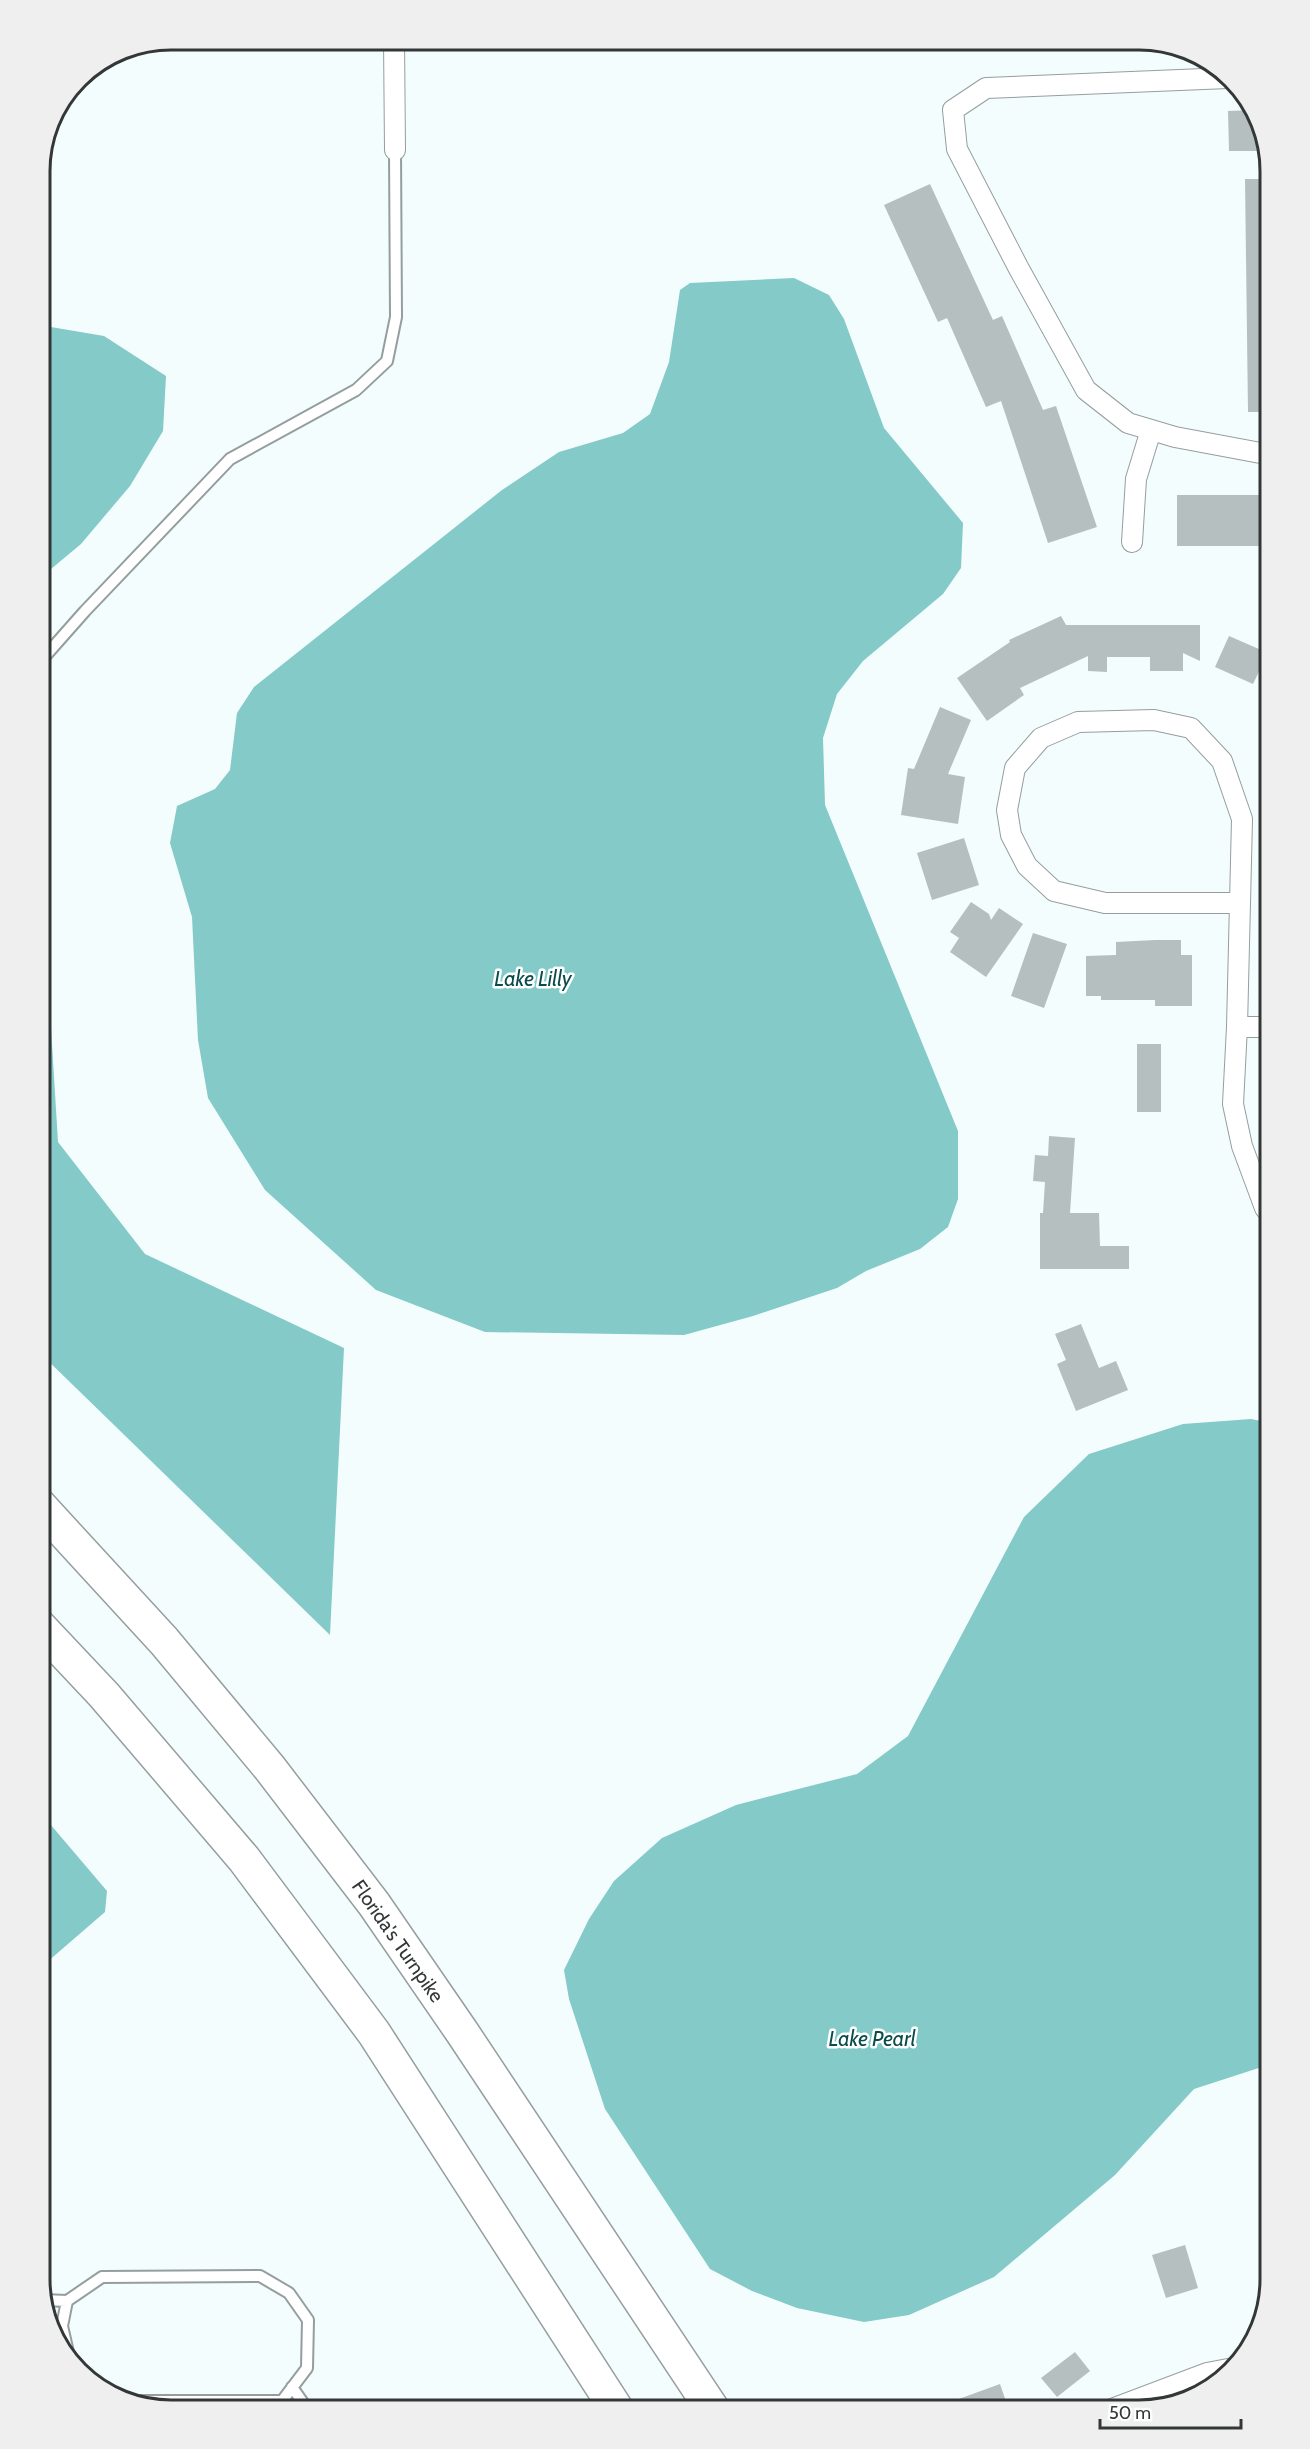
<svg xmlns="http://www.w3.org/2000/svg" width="1310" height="2449" font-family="Cabin,sans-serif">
  <rect width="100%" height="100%" fill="#f3fdfd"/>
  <path fill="#83cac8" d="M794,278L829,295L844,319L884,428L963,523L961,568L943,594L863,661L837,694L823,738L825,805L958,1131V1199L948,1227L920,1249L866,1271L837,1288L753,1316L684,1335L485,1332L376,1290L265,1190L208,1098L198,1040L192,917L170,843L177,806L215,789L230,770L237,713L254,687L502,490L559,452L623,433L650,414L669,362L680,290L690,283Z
    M39,325L104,336L166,376L163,431L130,486L81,544L39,579Z
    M43,897L58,1142L145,1254L344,1348L330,1635L39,1352V900Z
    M1251,1419L1271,1423V2064L1194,2089L1115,2175L994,2277L909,2315L864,2322L797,2308L752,2291L710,2269L605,2109L569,1999L564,1970L589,1919L614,1881L662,1838L736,1805L857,1774L908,1736L1024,1517L1089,1454L1183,1424Z
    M39,1811L107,1891L105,1912L39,1969Z"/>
  <path fill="#b6bfbf" d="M1253,110L1261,120L1267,151H1229L1228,111Z
    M1245,179H1271V412H1248Z
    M930,184L993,320L1002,316L1043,410L1056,406L1097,527L1048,543L1001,401L986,407L947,318L938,322L884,205Z
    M1177,495H1271V546H1177Z
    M1061,616L1066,625H1200V661L1183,653V671H1150V657H1107V672L1088,671V656L1020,688L1024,695L987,721L957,678L1010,642L1009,640Z
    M1229,636L1268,653L1253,684L1215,667Z
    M940,707L971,720L948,774L965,777L958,824L901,815L908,768L914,769Z
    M964,838L979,885L932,900L917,853Z
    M971,902L989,914L991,920L999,908L1023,924L986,977L950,952L959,938L950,932Z
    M1033,933L1067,944L1044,1008L1011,996Z
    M1155,940H1181V955H1192V1006H1155V1000H1101V996H1086V956L1116,955V942Z
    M1137,1044H1161V1112H1137Z
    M1049,1136L1075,1138L1070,1213H1099L1100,1246H1129V1269H1040V1213H1043L1045,1182L1033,1181L1035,1155L1048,1156Z
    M1081,1324L1099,1368L1116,1361L1128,1390L1076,1411L1057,1364L1066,1360L1055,1334Z
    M1185,2245L1198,2288L1166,2298L1152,2255Z
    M1075,2352L1090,2371L1057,2397L1041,2378Z
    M1000,2384L1009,2410H934V2408Z"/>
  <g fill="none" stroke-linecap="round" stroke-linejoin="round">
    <g stroke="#959e9e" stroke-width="14">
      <path id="service" d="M39,663L85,611L230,459L356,390L387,361L396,317L395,150
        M43,2300L67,2301
        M68,2352L62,2326L67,2301L102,2277L260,2276L289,2293L308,2320L307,2368L282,2401H138
        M292,2387L308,2410"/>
    </g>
    <g stroke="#959e9e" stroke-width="22">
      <path id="minor" d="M394,39L395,150
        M1228,78L986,88L953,110L957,149L1018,267L1086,390L1128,423L1175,437L1271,455
        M1132,542L1136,479L1151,430
        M1240,903H1105L1054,891L1027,866L1011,835L1007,810L1015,768L1041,738L1078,722L1154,720L1191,728L1222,761L1242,819L1240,903L1237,1027L1233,1104L1242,1146L1265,1208L1271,1215
        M1237,1027H1271
        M1109,2410L1207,2373L1228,2369"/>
    </g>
    <g stroke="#959e9e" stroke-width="36">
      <path id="motorway" d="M39,1505L164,1641L269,1767L374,1904L462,2032L713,2410
        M39,1626L104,1695L244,1859L374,2033L617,2410"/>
    </g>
    <use href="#service" stroke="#fff" stroke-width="10"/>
    <use href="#minor" stroke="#fff" stroke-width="20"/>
    <use href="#motorway" stroke="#fff" stroke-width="33"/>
  </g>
  <g text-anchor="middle" stroke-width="5" stroke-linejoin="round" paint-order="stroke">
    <g font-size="20" fill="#343737" stroke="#fff">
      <text transform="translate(398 1941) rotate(55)" y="7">Florida's Turnpike</text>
    </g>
    <g font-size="21" font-style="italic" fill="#094c4b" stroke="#fff">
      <text x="533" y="986">Lake Lilly</text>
      <text x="872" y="2046">Lake Pearl</text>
    </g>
  </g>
  <path d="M0 0H1310V2449H0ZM171 50H1139A121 121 0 0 1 1260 171V2279A121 121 0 0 1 1139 2400H171A121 121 0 0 1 50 2279V171A121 121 0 0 1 171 50Z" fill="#efefef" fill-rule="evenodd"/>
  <path fill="none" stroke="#343737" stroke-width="3" d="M171 50H1139A121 121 0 0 1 1260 171V2279A121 121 0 0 1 1139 2400H171A121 121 0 0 1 50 2279V171A121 121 0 0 1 171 50Z"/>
  <path d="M1100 2419v9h141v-9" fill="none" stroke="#343737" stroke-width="3"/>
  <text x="1109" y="2419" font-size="18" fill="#343737" stroke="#ffffff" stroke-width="4.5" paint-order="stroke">50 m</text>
</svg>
